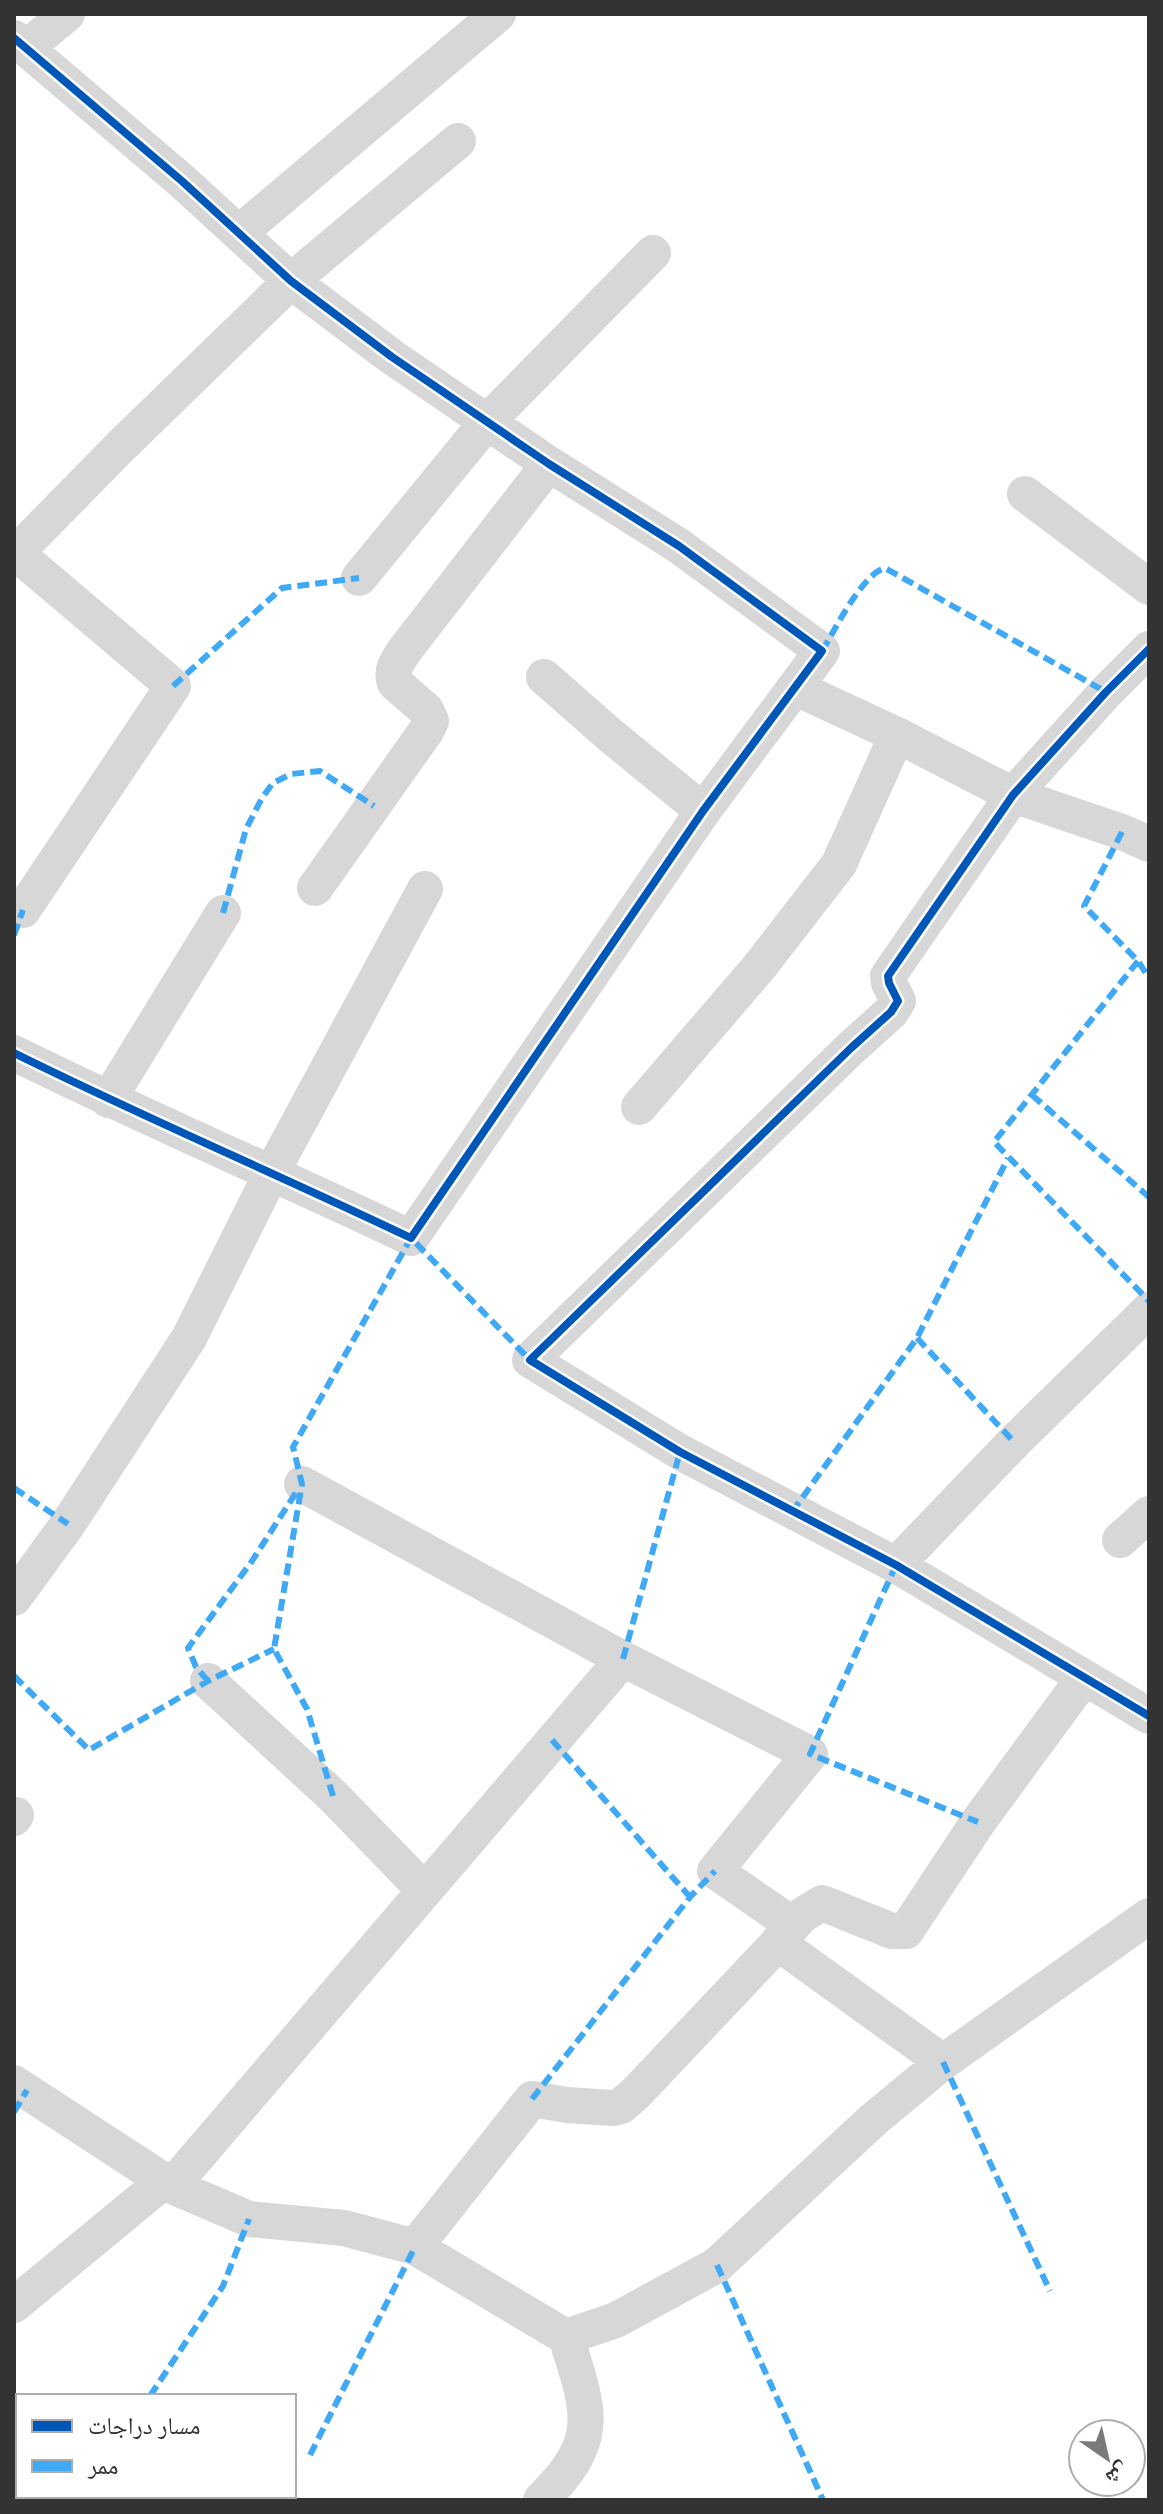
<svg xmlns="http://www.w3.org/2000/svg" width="1163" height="2514" font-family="Cabin,'Noto Naskh Arabic',sans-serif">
  <rect width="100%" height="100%" fill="#fff"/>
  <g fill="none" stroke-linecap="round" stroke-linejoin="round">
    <path stroke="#d7d7d7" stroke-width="36" d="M14,38L183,182L291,281L392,357L549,464L679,546L822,651L703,811L411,1238C279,1175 145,1118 14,1053
      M26,48L67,14
      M239,233L498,14
      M1025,494L1149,587
      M16,553L120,447L291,281L458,141
      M14,556L16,553L173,686L23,910L14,905
      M359,578L487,422L653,253
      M1149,649L1106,692L1013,795L888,976L889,983L898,1001L891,1012L851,1048L530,1360L680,1452L896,1565L1149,1716
      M544,677L610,735L703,811
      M796,688L897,735L1013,795L1122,832L1149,844
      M315,888L426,731L431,721L426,710L395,683C390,670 398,661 404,651L549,464
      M108,1100L223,913
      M639,1107L760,966L839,864L897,735
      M302,1484L623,1659L810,1754L715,1871L793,1925
      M1120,1540L1149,1514
      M896,1565L1014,1442L1149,1310
      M14,1598L68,1524L189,1338L272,1172L425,889
      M208,1681L333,1796L424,1890
      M14,1818L16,1815
      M778,1942L801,1916L822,1903L892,1931H906L978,1822L1083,1679
      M14,2083L172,2186L249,2219L344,2228L415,2247L566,2337C590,2413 602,2440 541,2500
      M172,2186L623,1659
      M415,2247L532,2099L567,2105L613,2108L621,2106L635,2094L778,1943L943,2062
      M14,2305L164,2181
      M566,2337L616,2320L717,2265L873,2120L943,2062L1149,1916
      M34,2496L39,2500"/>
    <path stroke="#3fa9f5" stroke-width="6" stroke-dasharray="12 6" stroke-linecap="butt" d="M822,651C835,630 862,574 885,568L1106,692
      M173,686L282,588L359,578
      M1122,832L1084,906L1138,961L1149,978
      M223,913L246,829L262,798L273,783L291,774L320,771L374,806
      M14,935L23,910
      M1138,961L994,1142L1149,1301
      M1032,1095L1149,1197
      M917,1338L1014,1442
      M14,1488L68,1524
      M792,1512L917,1338L1008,1158
      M896,1565L810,1754L978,1822
      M623,1659L680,1452
      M14,1676L89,1750L208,1681L274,1649
      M208,1681L196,1667L188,1648L252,1561L297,1491
      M552,1740L690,1897
      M333,1796L307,1709L274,1649L302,1484L293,1447L411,1238L530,1360
      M943,2062L1050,2291
      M532,2099L690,1897L715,1871
      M14,2112L27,2090
      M717,2265L823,2500
      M150,2396L223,2286L249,2219
      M310,2455L415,2247
      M82,2500L85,2496"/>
    <g stroke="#fff" stroke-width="13">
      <path id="cycleway" d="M14,38L183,182L291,281L392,357L549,464L679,546L822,651L703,811L411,1238C279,1175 145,1118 14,1053
        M1149,649L1106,692L1013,795L888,976L889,983L898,1001L891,1012L851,1048L530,1360L680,1452L896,1565L1149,1716"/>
    </g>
    <use href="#cycleway" stroke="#0057b8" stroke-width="8"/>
  </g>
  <rect width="1163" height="2514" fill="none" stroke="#333333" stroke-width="32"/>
  <rect x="16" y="2394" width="280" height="104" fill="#ffffff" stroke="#adadad" stroke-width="2"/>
  <rect x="32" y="2420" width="40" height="12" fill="#0057b8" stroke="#adadad" stroke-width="2"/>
  <text x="88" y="2434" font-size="24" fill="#333333">مسار دراجات</text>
  <rect x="32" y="2460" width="40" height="12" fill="#3fa9f5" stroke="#adadad" stroke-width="2"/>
  <text x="88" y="2474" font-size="24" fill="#333333">ممر</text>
  <g transform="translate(1107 2458) rotate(146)"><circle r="38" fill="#ffffff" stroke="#adadad" stroke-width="2"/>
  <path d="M0-6L14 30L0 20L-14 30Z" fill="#7a7a7a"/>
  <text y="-12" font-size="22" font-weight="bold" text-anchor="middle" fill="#333333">ش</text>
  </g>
</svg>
